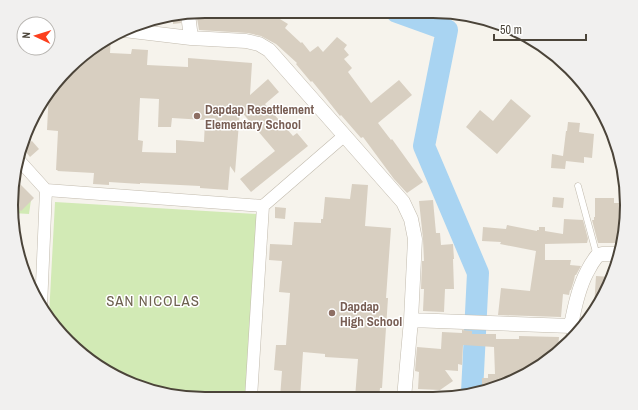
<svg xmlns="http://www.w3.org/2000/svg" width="638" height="410" font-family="'Archivo Narrow',sans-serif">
  <rect width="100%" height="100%" fill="#f6f3ec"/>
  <path fill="#d2eab5" d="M11,193L31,200L29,214L13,213Z
    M55,202L257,214L246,398L180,397L131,384L77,351L49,316Z"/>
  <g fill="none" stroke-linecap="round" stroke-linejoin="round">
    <path stroke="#a9d4f2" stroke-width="22" d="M397,12L447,30L424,146L478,273L472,392"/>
  </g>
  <path fill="#d8cfc1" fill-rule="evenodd" d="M205,11H267L288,24L285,28L301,43L302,42L310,52L318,46L323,52L337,37L347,45L344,49L349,55L344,59L352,68L348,72L371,103L399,80L412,95L378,123L391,140L392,139L423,182L407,193L394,179L363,137L361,138L341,115L340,116L325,97L312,81L311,82L296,64L297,63L276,44L261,36L248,33L199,30L196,12Z
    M180,15L181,23L173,24V16Z
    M111,37L110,53L131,54L132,49L148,50L147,65L188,67V58L252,63L250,95L268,79L279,92L265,104L293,136L297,133L308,146L251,192L240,179L275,151L240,110L235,173L230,166L228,190L200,188V186L140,183V184L109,182V185L93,184L94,173L57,171L58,170H56L58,131L47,130L49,90L51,87L79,60L86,61L87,53L97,44ZM140,98L159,99L158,127H171L172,118L205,120L204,142L176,140V153L142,152L143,141L138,140Z
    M511,99L531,116L497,154L466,127L480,110L493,121Z
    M568,122L580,123L579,132L594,134L592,158L584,157V163L566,161L565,169L551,168L552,154L563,156L566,131H567Z
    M25,136L30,142L32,141L39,149L30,157L21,146V142Z
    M14,178L34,198L21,211L12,202L11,193Z
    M352,184L368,185L365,226L391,228L386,298H388L382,388H380L379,398H355L358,359L325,357V354L303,352L300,398H280L282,371L274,370L276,345H286L290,293L279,292L282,261L269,260L270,244L292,245L294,222L321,223V219H323L325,197L350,199Z
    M553,197L564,198L563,208L552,207Z
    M595,198H614V203H625L621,238H616V243H598L592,220H594V217H595Z
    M433,200L436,233H440L441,245L453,244L454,259H453L454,289H445L444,312L423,311L424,289H421L422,261H424L423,239L419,201Z
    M275,207L286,208L285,219L275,218Z
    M564,219L583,220L588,239L587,243L545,244V260H571L570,265L581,266L576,275H575L574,280L571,290H570L569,295L563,294L561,317L498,315L501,288L530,291L536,251L500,244L501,242L482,241L483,227L506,229L507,225L537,231V230H539V227H545V231L563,234Z
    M596,276L611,277L594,307Z
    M462,330L472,331V334H496V339H519V336L559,337L558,349L519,379L482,389V378H488V374H495L494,347L463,345L462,365L458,364V371L445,370L453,381L440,390L418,389L419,372L415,371L417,347L441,349L442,332L462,333Z"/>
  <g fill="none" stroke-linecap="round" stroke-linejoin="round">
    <g stroke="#c2bbae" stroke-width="7">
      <path id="service" d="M578,186L597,256"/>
    </g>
    <g stroke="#c2bbae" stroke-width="13">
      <path id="minor" d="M18,159L46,190
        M263,206L345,135
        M41,307L46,190L263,206L251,398
        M571,326L574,336"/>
    </g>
    <g stroke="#c2bbae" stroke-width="15">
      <path id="tertiary" d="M188,14L191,38
        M124,30L191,38L246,41L259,44L269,50L403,202L411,219L415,239L411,320L404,398
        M411,320L571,326C574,309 579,287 587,272C590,266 593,261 597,256L602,254H618"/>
    </g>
    <use href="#service" stroke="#fff" stroke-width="6"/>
    <use href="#minor" stroke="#fff" stroke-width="12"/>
    <use href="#tertiary" stroke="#fff" stroke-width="14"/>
  </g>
  <g fill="#8d6e63" stroke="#fff" stroke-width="1.5">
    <circle cx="197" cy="116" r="4"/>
    <circle cx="332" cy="313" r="4"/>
  </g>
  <g text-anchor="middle" stroke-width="3" stroke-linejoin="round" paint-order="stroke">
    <g font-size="13" font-weight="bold" fill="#785e54" stroke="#fff" text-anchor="start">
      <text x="205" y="114">Dapdap Resettlement<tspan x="205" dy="15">Elementary School</tspan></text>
      <text x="340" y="311">Dapdap<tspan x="340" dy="15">High School</tspan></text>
    </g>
    <g font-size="15" letter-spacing="1" fill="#6e6250" stroke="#fff">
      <text x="153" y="306">SAN NICOLAS</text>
    </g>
  </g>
  <path d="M0 0H638V410H0ZM205 18H433A187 187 0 0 1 620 205V205A187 187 0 0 1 433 392H205A187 187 0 0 1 18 205V205A187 187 0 0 1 205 18Z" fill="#f1f0ef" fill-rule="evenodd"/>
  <path fill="none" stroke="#4b4439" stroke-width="2" d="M205 18H433A187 187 0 0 1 620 205V205A187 187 0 0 1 433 392H205A187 187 0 0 1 18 205V205A187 187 0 0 1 205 18Z"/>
  <g transform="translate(36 36) rotate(274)"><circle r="19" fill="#ffffff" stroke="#b7b4b0"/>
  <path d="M0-3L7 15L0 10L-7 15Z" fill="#fc3f1d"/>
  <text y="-6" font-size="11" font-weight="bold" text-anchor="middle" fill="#4b4439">N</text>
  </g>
  <path d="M494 34v6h92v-6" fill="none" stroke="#4b4439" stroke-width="2"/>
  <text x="500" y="34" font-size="12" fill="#4b4439" stroke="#ffffff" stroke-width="3" paint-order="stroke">50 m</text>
</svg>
